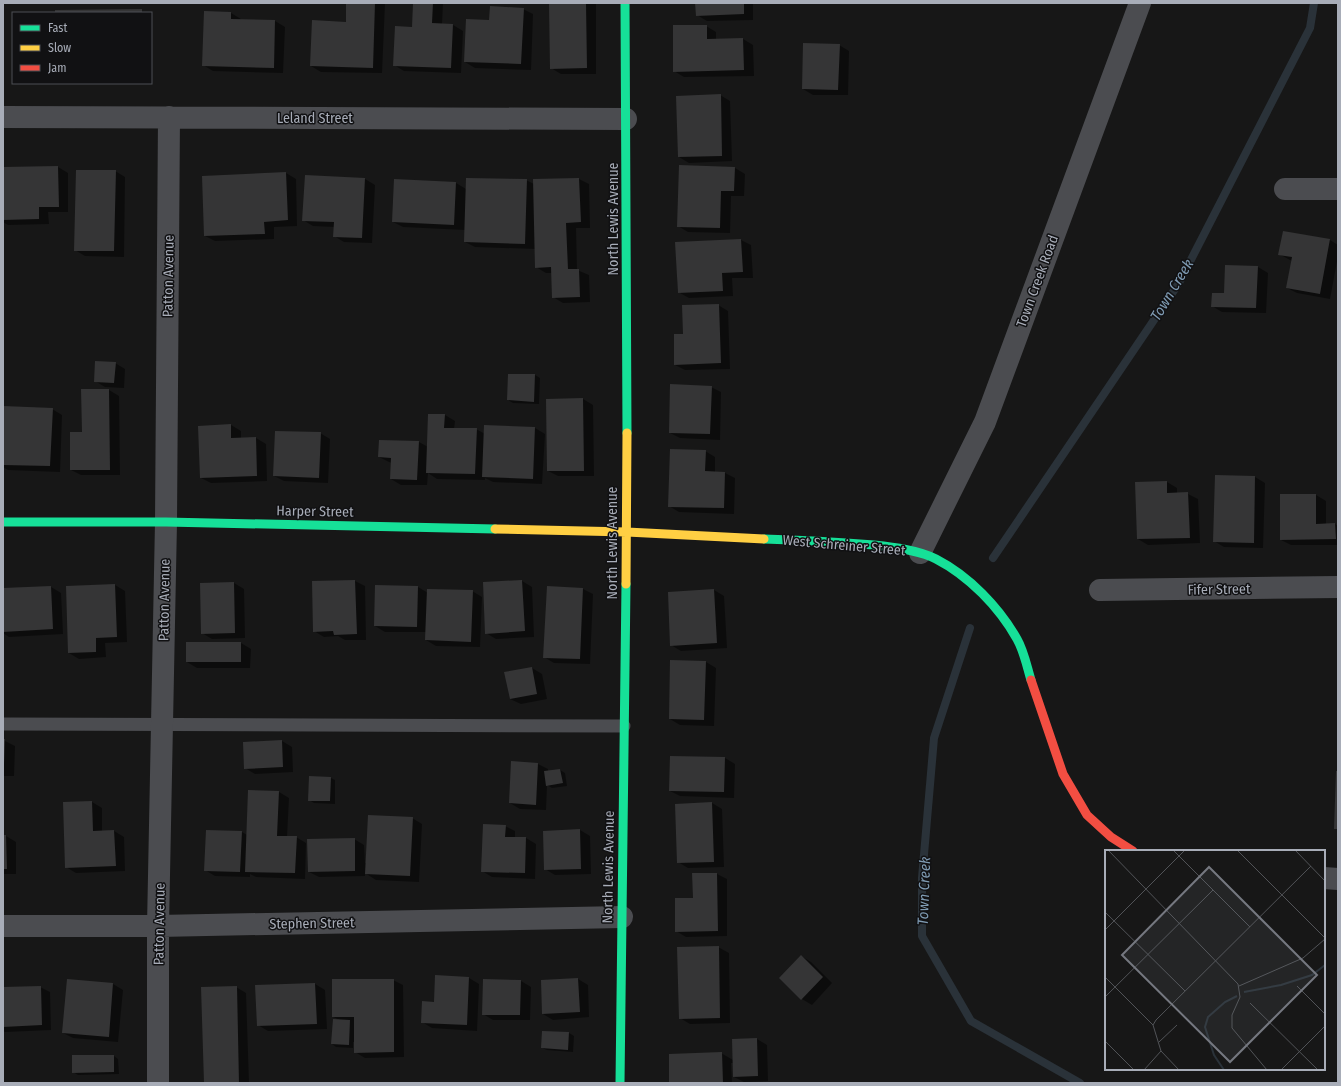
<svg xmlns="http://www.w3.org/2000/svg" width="1341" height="1086" font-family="'Fira Sans Condensed',sans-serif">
  <rect width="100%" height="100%" fill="#171717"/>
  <path fill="#0007" d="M347,3H385L382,73L321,72L311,66L347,23Z
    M414,3H443L442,24L453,25L463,31L461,73L404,71L394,65L413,28Z
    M550,3H596V74H561L551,68Z
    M696,3H753V20L707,21L697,15Z
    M523,9L533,14L531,70L475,68L465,62L490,21Z
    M231,13L241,19V21H275L285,27L283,73L213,71L203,65Z
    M151,16H152V39H151Z
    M706,26L716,32V40L743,39L753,45L754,76L684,77L674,71Z
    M839,45L849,51L848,95H813L803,89Z
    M720,95L730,101L732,161L689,163L679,157Z
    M680,166L735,168L745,174L744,196H731L730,233L688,232L678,226Z
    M58,167L68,173V212H48L49,224L8,225L3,222V168Z
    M115,171L125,177L124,257L85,256L75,250Z
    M286,173L296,179L297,226L274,227V239L215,241L205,236Z
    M306,176L365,179L375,185L372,243L344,242L334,236L335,227L313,226L303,220Z
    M579,179L589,184L590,228H576L577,270L589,275L590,302L563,303L553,297L552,273H546L536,267V249L475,247L465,242V230L403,227L393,222L456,183L466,189L526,180L534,184Z
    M1283,232L1330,240L1338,245V256L1330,299L1297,293L1287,288L1292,261L1279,254Z
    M741,240L751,245L753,278H732L733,296L689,298L678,292L676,243Z
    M1226,266L1258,267L1268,273L1266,313L1222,312L1212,306L1225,294Z
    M718,305L728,311L730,369L685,370L675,365L684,335Z
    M115,363L125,369L124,388L105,387L95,381Z
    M509,375H535L540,378L539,404L513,403L508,400Z
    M711,387L721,392L720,440L680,438L670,433Z
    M109,390L119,396L120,475H81L71,470L83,433Z
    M583,399L593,405L594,476H558L548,471Z
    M3,407L52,409L62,415L60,472L8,470L3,467Z
    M445,415L455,421L454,429H476L485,434L535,428L545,434L542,484L493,482L485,478V480L437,479L428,473L427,485H401L391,479L392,463L389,462L379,457L380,441L419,442L428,447Z
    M231,425L241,431V439L256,438L266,444L267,481L211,483L201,478Z
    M320,433L330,439L328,483L284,481L274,476Z
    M705,451L715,457V472L725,473L735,478L734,514L679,512L669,506Z
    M1255,477L1265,483L1263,548L1224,547L1214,541Z
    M1167,482L1177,488V494H1188L1198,499L1200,543L1148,545L1138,539Z
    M1316,495L1326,501V525L1335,524L1338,526V545H1291L1281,540Z
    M355,581L365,586L366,640H345L338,636L324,637L314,631Z
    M522,581L532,587L534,637L496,639L486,633Z
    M234,583L244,589L245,638L212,639L202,633Z
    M115,585L125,591L127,642L105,643L106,657L79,659L69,653Z
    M51,587L61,593L63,634L9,637L3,633V589Z
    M418,587L428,593L472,591L482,597L480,647L436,646L426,640L427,632H385L375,626Z
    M583,589L593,594L590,664L554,663L544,657Z
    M714,590L724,596L727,648L681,651L671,645Z
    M241,643L251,649L250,668H197L187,662Z
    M671,661L706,662L716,668L714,726L680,725L670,719Z
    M532,668L542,674L547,699L521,704L510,699Z
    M3,740L15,746L14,776H3Z
    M282,741L292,747L293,772L255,774L245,768Z
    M725,758L735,764L734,798L680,796L670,791Z
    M538,764L548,769V772L560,770L565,773L567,786L552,788L547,785L546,810L520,809L510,803Z
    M331,778L335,780V804L314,803L309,800Z
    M279,792L289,798L287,837H296L306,843L305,879L256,877L250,874V877L215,876L205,870L207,831L242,832L247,835Z
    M92,802L102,808V832L114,831L124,837L125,871L76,873L66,867Z
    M712,803L722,809L724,867L688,868L678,862L676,805Z
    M412,818L422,824L419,882L376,880L365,873V876L319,877L309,872L354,839L364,845L365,863H366Z
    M505,826L515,831V838H526L536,844L535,879L492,877L482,871Z
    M580,830L590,836L591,874L555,875L545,869Z
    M3,836H6L16,842V874H3Z
    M693,874H717L727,879V936L686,937L676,931L694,899Z
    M718,947L729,953L730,1023L690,1024L680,1018Z
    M801,956L811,962L832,983L812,1005L802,999Z
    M436,976L469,978L479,984L477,1031L432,1028L422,1022L435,1003Z
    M578,979L588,985L589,1017L553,1020L543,1014Z
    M68,980L113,984L123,990L118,1042L73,1038L63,1033Z
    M393,980L403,985L404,1057L365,1058L355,1052V1042H353V1048L336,1047L332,1044L340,1020L333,1017Z
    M521,981L531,987L530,1020H493L483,1014Z
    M315,984L325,990L327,1029L268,1031L258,1025L256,986Z
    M40,987L50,992L51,1030L5,1032L3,1031V988Z
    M236,987L246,993L249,1083H205Z
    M569,1033L574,1036L573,1052L547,1050L542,1048Z
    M733,1039H757L767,1045L768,1081L744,1082L734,1077L733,1063H731L732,1083H670L721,1053L733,1060Z
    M114,1056L118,1059L119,1074L78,1075L73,1072Z"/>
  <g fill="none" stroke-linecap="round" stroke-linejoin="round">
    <path stroke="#2a3239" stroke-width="8" d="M993,558L1179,283L1310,28L1314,3
      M970,628L934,738L922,878V936L971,1021L1080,1083"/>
  </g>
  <path fill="#353536" d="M346,3H375L373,68L310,66L312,20L346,22Z
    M413,3H433L432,23L453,24L451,68L393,66L395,26L412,27Z
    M549,3H586L587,68L550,69Z
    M695,3H744V14L696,16Z
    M490,6L524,8L521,64L464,62L466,19L489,20Z
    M142,9V13H55V10Z
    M204,11L231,12V19L275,20L274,68L202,66Z
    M673,25H707V39L743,38L744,70L673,72Z
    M803,43L840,44L838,90L802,89Z
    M721,94L722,156L678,157L676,96Z
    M679,165L735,167L734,191H721L720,228L677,227Z
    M58,166L59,207H39V219L3,220V167Z
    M76,170H116L114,251H74Z
    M286,172L288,220L264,222L265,234L204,236L202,176Z
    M305,175L365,178L362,238L333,237L334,222L302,221Z
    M466,178L527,179L525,244L464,242Z
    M579,178L581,222L566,223L568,269H579L580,297L552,298L551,267L535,268L533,179Z
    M394,179L456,182L454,225L392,222Z
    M1283,231L1330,239L1320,294L1286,288L1292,257L1278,255Z
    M741,239L743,272L722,273L723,291L678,293L675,242Z
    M1225,265L1258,266L1256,308L1211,307L1212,293H1224Z
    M719,304L721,363L674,365V334H683L682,305Z
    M95,361L116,362L114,383L94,382Z
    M508,374H535L534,402L507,400Z
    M670,384L712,386L710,434L669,433Z
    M81,389H109L110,470H70V432H82Z
    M583,398L584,471H547L546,399Z
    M3,406L53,408L50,466L3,465Z
    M428,414H445L444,428H477L475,474L426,473Z
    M231,424V438L256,437L257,476L200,478L198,426Z
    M484,425L535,427L533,479L482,477Z
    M275,431L321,432L319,478L273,476Z
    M379,440L419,441L417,480L390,479L391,458L378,457Z
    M670,449L706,450L705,471L725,472L724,508L668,507Z
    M1215,475L1255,476L1254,543L1213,542Z
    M1167,481V493L1188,492L1190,538L1137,539L1135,482Z
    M1280,494H1316V524L1335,523L1336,539L1280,540Z
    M355,580L357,634L334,635L333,631L313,632L312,581Z
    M522,580L525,631L485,634L483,582Z
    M234,582L235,633L201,634L200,583Z
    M115,584L117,637L96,638V652L68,653L66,586Z
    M375,585L418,586L417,627L374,626Z
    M51,586L53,629L3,632V588Z
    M547,586L583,588L580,659L543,658Z
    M427,589L473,590L471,642L425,640Z
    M714,589L717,643L670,646L668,592Z
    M186,642H241V662H186Z
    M670,660L706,661L704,720L669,719Z
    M532,667L537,694L510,699L504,672Z
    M3,739H5L4,765H3Z
    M282,740L283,767L244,769L243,742Z
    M670,756L725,757L724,792L669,791Z
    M511,761L538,763L536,805L509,803Z
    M560,769L563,783L546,786L544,771Z
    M1336,771H1338V829H1334Z
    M309,776L331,777L330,801H308Z
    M248,790L279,791L277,836H297L295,873L245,872Z
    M92,801L93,831L114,830L116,866L65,868L63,802Z
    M712,802L714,862L677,863L675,804Z
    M368,815L413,817L410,876L365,874Z
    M483,824L506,825L505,837H526L525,873L481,872Z
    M580,829L581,869L544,870L543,831Z
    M206,830L242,831L240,872L204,871Z
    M3,835H6L7,869H3Z
    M355,838V871L308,872L307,839Z
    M692,873H717L718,931L675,932V898H693Z
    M719,946L720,1018L679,1019L677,947Z
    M801,955L823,977L801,1000L779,978Z
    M435,975L469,977L467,1025L421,1023L422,1001L434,1002Z
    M578,978L580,1012L542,1014L541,980Z
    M67,979L113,983L109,1037L62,1033Z
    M332,979H394V1052L354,1053V1017H332Z
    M483,979L521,980L520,1015H482Z
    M315,983L317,1024L257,1026L255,985Z
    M41,986L42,1025L3,1027V987Z
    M237,986L239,1083H204L201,987Z
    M333,1019L350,1020L349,1045L331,1044Z
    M542,1031L569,1032L568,1050L541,1048Z
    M757,1038L758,1076L733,1077L732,1039Z
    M722,1052L723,1083H669V1054Z
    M72,1055H114V1072L72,1073Z"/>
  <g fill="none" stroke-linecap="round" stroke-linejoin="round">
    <path stroke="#4b4c50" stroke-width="13" d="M3,724L624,726"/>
    <path stroke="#4b4c50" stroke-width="22" d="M3,117L626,119
      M1285,189H1338
      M920,553L985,422L1140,3
      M1100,590L1338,587
      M1324,878L1338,879
      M3,926H158L622,917
      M158,1083V926L166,522L169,117"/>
    <path stroke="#16e098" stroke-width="9" d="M625,3L627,433
      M3,522H166L495,529
      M764,539C801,540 837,542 874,545C893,547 919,550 936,559C969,576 999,607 1017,639C1024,651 1027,667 1031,680
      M620,1083L626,584"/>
    <path stroke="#ffcf43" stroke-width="9" d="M495,529L627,532L764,539
      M626,584L627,433"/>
    <path stroke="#f24e42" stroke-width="9" d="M1031,680L1063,774L1087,815L1111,837L1133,851"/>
  </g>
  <g text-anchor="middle" stroke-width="3" stroke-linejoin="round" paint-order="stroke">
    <g font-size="14" fill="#a8adb8" stroke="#111113">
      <text x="315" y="123">Leland Street</text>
      <text transform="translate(613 219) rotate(-90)" y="5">North Lewis Avenue</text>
      <text transform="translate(168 276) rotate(-89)" y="5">Patton Avenue</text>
      <text transform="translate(1037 281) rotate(-70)" y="5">Town Creek Road</text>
      <text transform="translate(315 511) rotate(1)" y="5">Harper Street</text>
      <text transform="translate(612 543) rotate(-90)" y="5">North Lewis Avenue</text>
      <text transform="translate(844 545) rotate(5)" y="5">West Schreiner Street</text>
      <text transform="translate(1219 589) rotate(-1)" y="5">Fifer Street</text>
      <text transform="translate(164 600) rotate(-89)" y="5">Patton Avenue</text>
      <text transform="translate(608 867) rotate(-89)" y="5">North Lewis Avenue</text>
      <text transform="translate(312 923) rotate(-1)" y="5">Stephen Street</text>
      <text transform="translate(159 924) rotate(-89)" y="5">Patton Avenue</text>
    </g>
    <g font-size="15" font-style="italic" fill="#7f9bb3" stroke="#111113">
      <text transform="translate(1172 290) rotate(-59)" y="5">Town Creek</text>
      <text transform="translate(924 891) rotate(-88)" y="5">Town Creek</text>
    </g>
  </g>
  <g transform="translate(1105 850)">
    <rect width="220" height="220" fill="#171717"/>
    <path fill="none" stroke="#2a3239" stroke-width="2" d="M139,142L176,135L207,125L220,115M119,220L109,205L100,177L103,167L120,152L132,146"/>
    <path fill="none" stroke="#515357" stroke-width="1" d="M3,0L133,134L135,147L127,165V178L162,220M68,0L145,77M132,0L220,88M190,0L220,31M0,62L80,141M0,80L80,0M0,127L48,175M134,136L198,108L220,89M192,136L220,164M0,147L108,40M145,153L213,220M0,191L29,220M54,192L72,175M56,201L74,220M39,220L56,201L48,175L51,170L206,16M176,220L220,176"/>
    <path fill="#757880" fill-opacity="0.15" stroke="#757880" stroke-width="2" d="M104,17L212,125L125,212L17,105Z"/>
    <rect width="220" height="220" fill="none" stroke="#a8adb8" stroke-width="2"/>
  </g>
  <rect width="1341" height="1086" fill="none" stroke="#a8adb8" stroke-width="8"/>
  <rect x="12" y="12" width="140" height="72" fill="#111113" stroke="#4d4f55"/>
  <rect x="20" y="25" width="20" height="6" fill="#16e098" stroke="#4d4f55"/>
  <text x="48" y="32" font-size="12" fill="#a8adb8">Fast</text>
  <rect x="20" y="45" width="20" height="6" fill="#ffcf43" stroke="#4d4f55"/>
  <text x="48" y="52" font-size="12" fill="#a8adb8">Slow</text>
  <rect x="20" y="65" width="20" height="6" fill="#f24e42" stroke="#4d4f55"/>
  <text x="48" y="72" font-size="12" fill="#a8adb8">Jam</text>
</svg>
